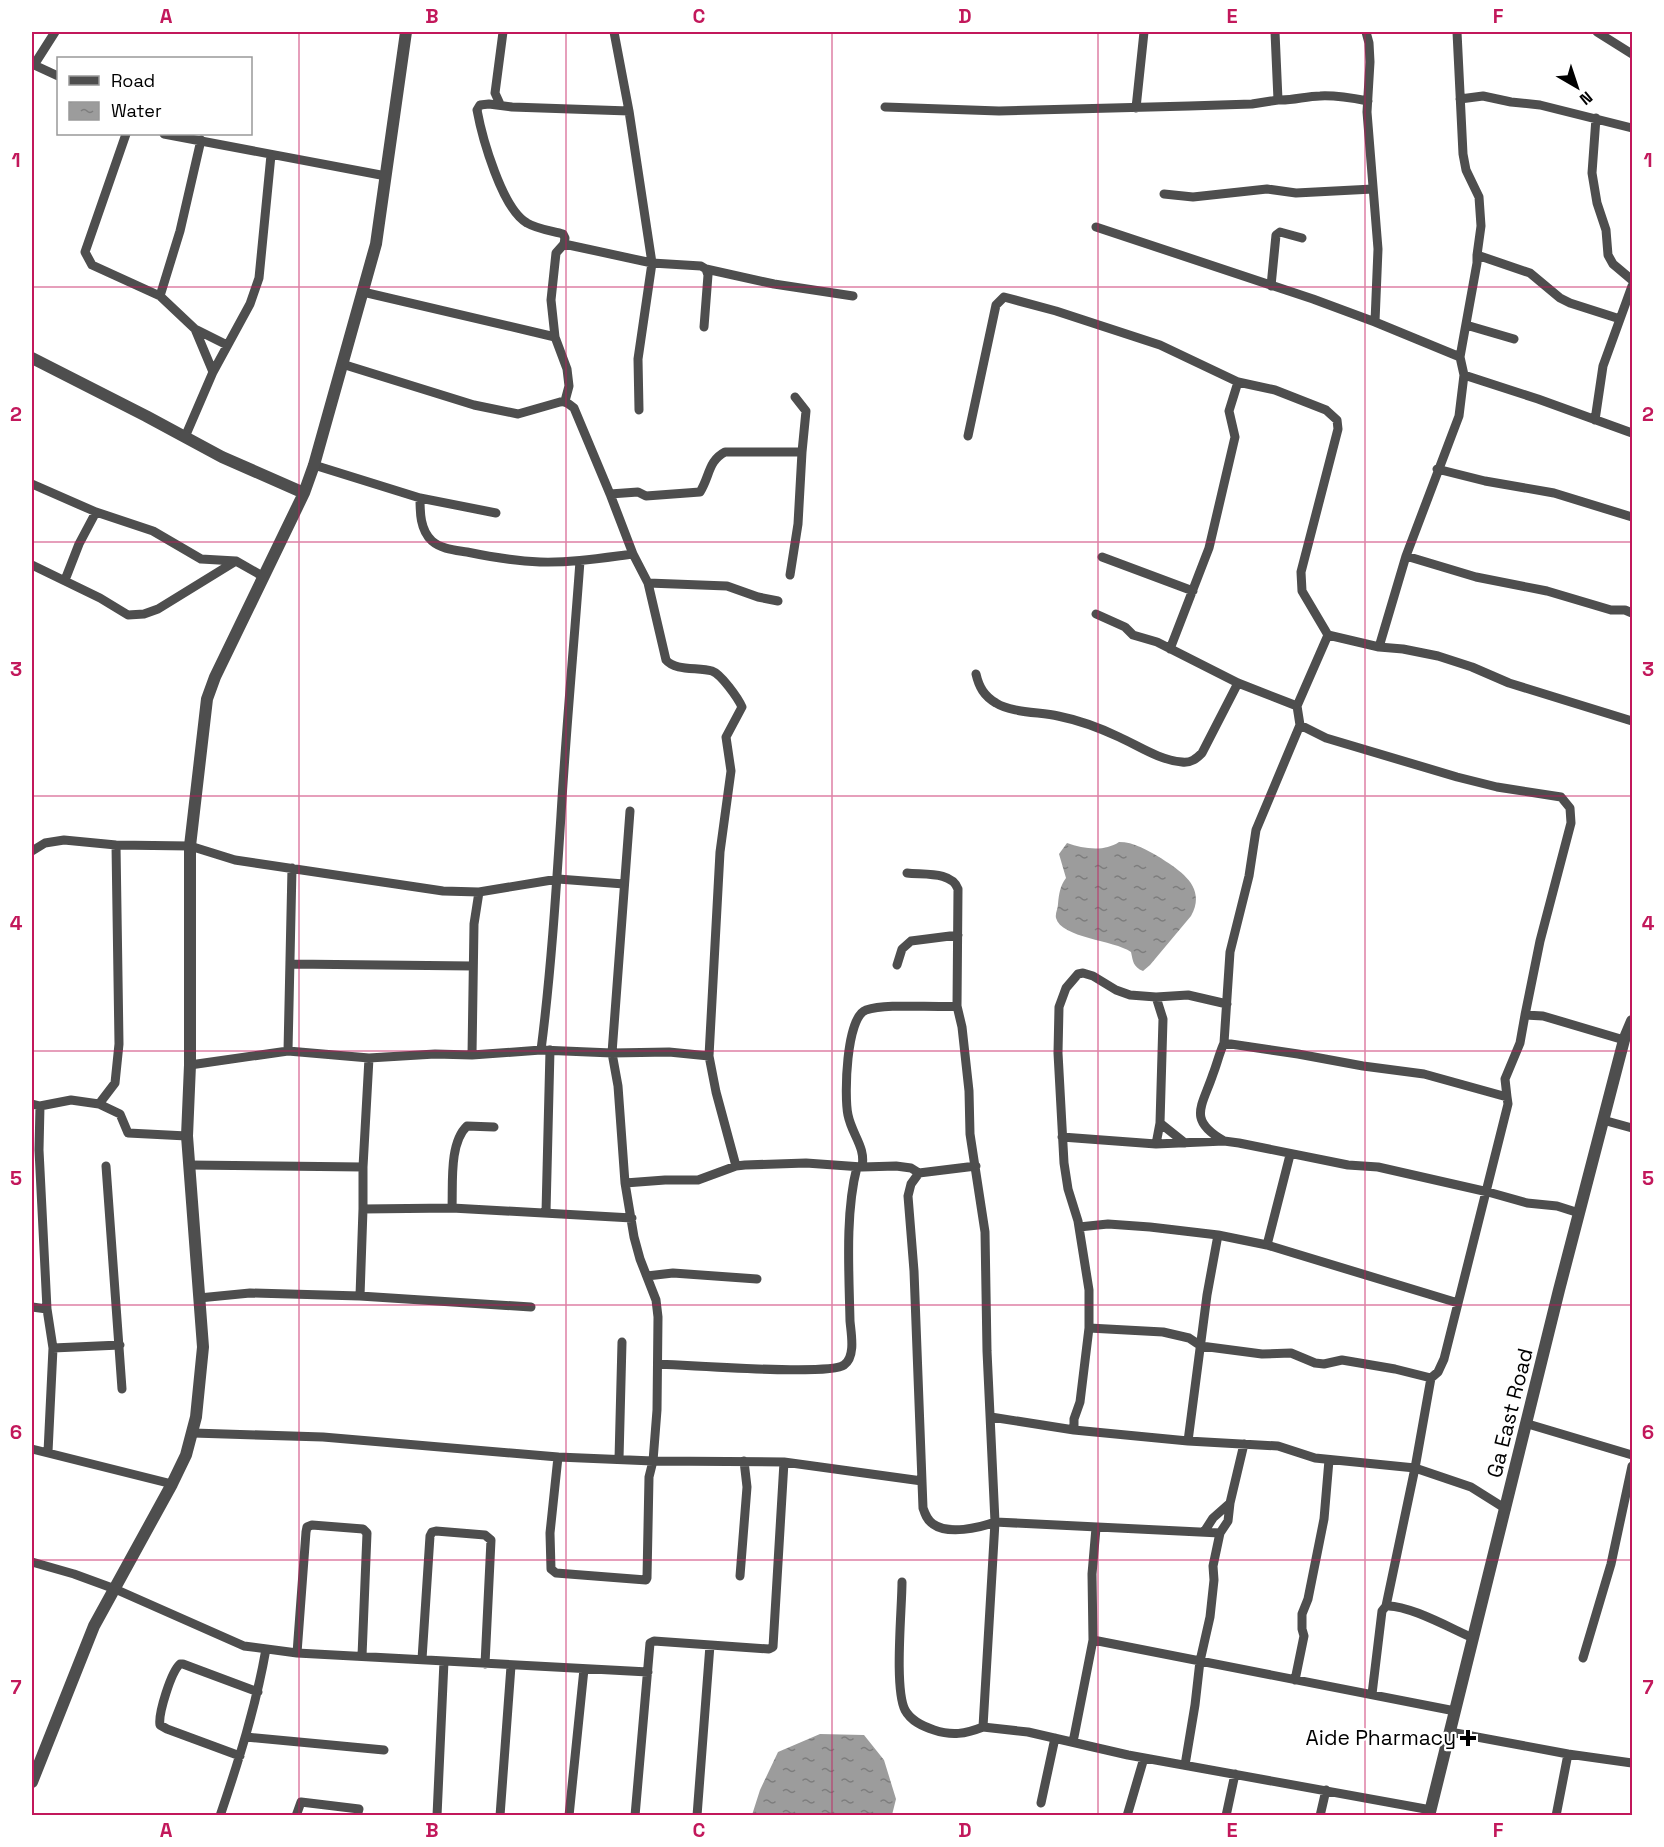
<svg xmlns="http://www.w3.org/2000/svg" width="1664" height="1847" font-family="'Space Grotesk',sans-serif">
  <defs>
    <pattern id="water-ripples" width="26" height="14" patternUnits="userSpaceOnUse" patternTransform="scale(1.5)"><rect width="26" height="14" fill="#9c9c9c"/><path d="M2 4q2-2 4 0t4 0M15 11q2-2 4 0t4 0" fill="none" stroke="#7d7d7d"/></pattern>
  </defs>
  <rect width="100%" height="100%" fill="#fff"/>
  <path fill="url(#water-ripples)" d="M1119,842C1134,842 1147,850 1159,857C1181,871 1207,887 1191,916L1150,965L1143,971C1133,967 1133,961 1131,952C1114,940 1061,938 1056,918C1055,913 1058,909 1058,904C1059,894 1060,886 1066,878L1059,854L1067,843C1084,849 1104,852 1119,842Z
    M820,1734L864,1735L884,1760L896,1799L892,1815H752L760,1790L778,1752Z"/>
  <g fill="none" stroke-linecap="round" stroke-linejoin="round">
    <path stroke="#4e4e4e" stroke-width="9" d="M614,32L629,111L652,263L638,359L639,410
      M1275,32L1278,100C1292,101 1306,96 1320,96C1336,95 1352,98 1368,101
      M1366,32L1369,43L1370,62L1367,112L1378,249L1375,322
      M1597,32L1632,54
      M32,64L58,76
      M34,65L55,32
      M1460,99L1483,96L1511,102L1540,105L1632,128
      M500,104L495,93L503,32
      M885,107L999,111L1189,106L1252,104L1278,100
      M1136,108L1144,32
      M1596,118L1592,173L1597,203L1606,230L1608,255L1613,264L1632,280
      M126,134L85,252L92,265L160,296L195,329L227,345
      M164,134L386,176
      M1164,194L1193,197L1267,189L1296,193L1373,189
      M1096,227L1313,299L1375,322L1460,357
      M564,244L652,263L701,266L706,269L774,284L853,296
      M1477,255L1530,273L1560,298L1570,303L1620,319
      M1271,286L1276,235L1280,232L1302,238
      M363,292L555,337
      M160,296L180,231L201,140
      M1466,325L1514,339
      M704,327L708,275L706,269
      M195,329L213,372
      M342,364L474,405L518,414L560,402C566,401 569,404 574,408L610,494L633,554L648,583L666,660C675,671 698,667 712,671C721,674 738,698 742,707L726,737L731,771L720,852L709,1056
      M1464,375L1538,399L1632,433
      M565,401L569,386L567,369L555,337L551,300L556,253L564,244L565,238L563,234C552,231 537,229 527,223C502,209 482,137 477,110L480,105L489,104L512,107L629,111
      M1595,420L1603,366L1632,286
      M968,436L996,305L1004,297L1056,311L1160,345L1238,382L1275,390L1326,410L1337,420L1338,429L1301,572L1302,591L1328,635
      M185,437L213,372L250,304L259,278L271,155
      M314,465L420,498L496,513
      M1437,469L1485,481L1554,493L1632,517
      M32,484L96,512L153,531L201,559L236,561L264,577
      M610,494L638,492L646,496L700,492C710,476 708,461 725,452H802L806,411L795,397
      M420,498C420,512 420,530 432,541C441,549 455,550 467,552C491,557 516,561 540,562C571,563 602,558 633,554
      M1406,556L1476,577L1547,591L1611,610H1625L1632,613
      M1102,557L1193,591
      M32,565L100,598L128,615L144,614L158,609L236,561
      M790,575L798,524L802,452
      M65,580L79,544L96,512
      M648,583L727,586L758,597L778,601
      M1096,614L1125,627L1133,635L1157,642L1238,683L1297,706
      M1379,647L1406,556L1459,416L1464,375L1460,357L1477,263V255L1481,226L1479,197L1466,170L1463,154L1457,32
      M1170,649L1209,548L1235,437L1229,411L1238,382
      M976,674C979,687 984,696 996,703C1012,713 1040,712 1058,716C1078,720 1100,728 1119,737C1139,746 1159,760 1182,762C1191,763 1196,759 1202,753L1238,683
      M1300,725L1326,738L1457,777L1497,787L1561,797L1570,808L1571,823L1540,941L1525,1015
      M32,851L45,843L64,840L116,845L190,846L235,860L443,891L479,892L558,879L624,884
      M907,873C923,875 952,871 958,889L957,1006L962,1027L969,1091L970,1134L985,1232L987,1351L995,1522L1220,1533
      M290,964L473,966
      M897,965L902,949L911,941L958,935
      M1224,1043L1298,1054L1363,1066L1424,1074L1507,1097L1505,1079L1520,1043L1525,1015L1543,1016L1624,1040
      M541,1050C551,972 556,893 561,815C566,730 574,645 580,561
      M288,1051L292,868
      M472,1055L474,924L479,892
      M369,1058L363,1167V1209L452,1208L632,1218
      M190,1065L288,1051L369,1058L435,1054L472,1055L541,1050L612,1053L669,1052L709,1056L716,1092L736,1166
      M32,1104L40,1106L39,1150L47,1309L53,1348L48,1452
      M99,1104L115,1083L119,1044L116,845
      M40,1106L71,1100L99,1104L120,1114L128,1133L187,1136
      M1603,1120L1632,1128
      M1160,1123L1185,1143
      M1062,1137L1156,1144L1224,1141L1239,1143L1348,1165L1378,1167L1488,1192L1527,1203L1557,1206L1579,1213
      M1224,1141C1187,1120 1202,1107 1213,1074C1217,1064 1219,1054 1224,1043L1230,952L1249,876L1256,830L1300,725L1297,706L1328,635L1379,647L1403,649L1438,656L1472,667L1509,683L1632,721
      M1156,1144L1160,1123L1163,1019L1156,997
      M189,1165L363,1167
      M106,1166L122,1389
      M862,1167C866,1147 852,1135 848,1115C844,1097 846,1017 866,1010C888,1003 932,1008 957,1006
      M919,1173L911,1184L908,1196L914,1271L923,1508C925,1514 927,1520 933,1524C948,1535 979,1528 995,1522L983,1727L1028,1732L1128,1755L1431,1810
      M625,1183L665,1180H698L736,1166L745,1165L806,1163L862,1167L896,1166L911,1168L919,1173L976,1166
      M452,1208C453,1184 449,1143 467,1126L494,1127
      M546,1212L550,1050
      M1079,1227L1108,1224L1150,1227L1218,1235L1267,1245L1458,1303
      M1267,1245L1290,1155
      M647,1276L673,1273L757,1279
      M360,1296L363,1209
      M199,1298L250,1293L360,1296L531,1307
      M32,1307L47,1309
      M1089,1328L1163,1332L1189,1338L1201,1346L1262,1354L1291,1353L1315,1363L1324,1364L1342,1360L1395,1369L1431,1378L1415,1468L1386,1606L1382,1611L1372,1694
      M53,1348L120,1345
      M658,1364C685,1365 829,1376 844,1365C856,1357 851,1333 850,1321C849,1273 845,1213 857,1167
      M1431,1378L1438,1372L1444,1359L1508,1104L1507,1097
      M991,1417L1074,1430L1188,1441L1278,1446L1315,1458L1415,1468L1471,1487L1506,1509
      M1528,1424L1632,1455
      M1074,1430V1419L1080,1402L1089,1328V1290L1078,1221L1068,1189L1064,1163L1058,1053L1059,1007L1066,988L1078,974L1083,973L1093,976L1116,990L1130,995L1156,997L1188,995L1227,1004
      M193,1433L323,1437L558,1457L653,1461L784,1462L922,1481
      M1188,1441L1207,1295L1218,1235
      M32,1449L172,1484
      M558,1457L550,1533L551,1569L556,1573L646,1580L647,1578L649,1477L653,1461L657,1410L658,1317L656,1300L640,1259L634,1237L625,1183L618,1086L612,1053L630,811
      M619,1459L622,1342
      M1204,1532L1213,1518L1230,1503
      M32,1562L74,1574L115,1589L244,1646L297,1653L648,1672
      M740,1576L747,1487L744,1461
      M902,1582C902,1609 894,1688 905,1710C911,1721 922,1726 934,1730C952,1736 965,1734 983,1727
      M1386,1606C1407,1604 1452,1629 1473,1638
      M1093,1640L1455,1711
      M297,1653L306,1532L307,1527L312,1525L363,1529L367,1533L362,1656
      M1583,1658L1611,1564L1632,1466
      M422,1659L430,1536L432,1532L436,1531L485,1535L491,1540L485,1664
      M1295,1680L1304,1636L1302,1629V1614L1308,1599L1324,1519L1329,1460
      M1450,1732L1568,1754L1632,1763
      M246,1737L384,1750
      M1073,1742L1093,1640L1092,1574L1096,1528
      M240,1756L167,1729L160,1725C158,1714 171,1672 180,1664H183L258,1692
      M1185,1765L1195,1705L1200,1661L1210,1617L1214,1580L1213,1566L1220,1533L1228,1521L1230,1503L1244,1444
      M1041,1803L1055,1738
      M220,1816C239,1760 256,1706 266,1649
      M296,1816L301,1802L359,1809L357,1816
      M437,1816L444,1661
      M500,1816L511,1666
      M569,1816L584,1669
      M635,1816L650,1643L654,1641L769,1649L773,1647L784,1462
      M697,1816L710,1645
      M1127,1816L1144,1758
      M1226,1816L1235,1774
      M1320,1816L1326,1790
      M1556,1816L1568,1754"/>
    <path stroke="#4e4e4e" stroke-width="12" d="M32,358L146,416L222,457L304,493L215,677L207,699L190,846V1065L187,1136L203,1347L196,1417L186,1455L172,1484L94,1626L32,1782
      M304,493L314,465L376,244L406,32
      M1429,1816L1559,1290L1624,1040L1632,1021"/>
  </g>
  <path fill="none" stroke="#c2185b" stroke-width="1.5" stroke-opacity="0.55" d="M299,32V1816M566,32V1816M832,32V1816M1098,32V1816M1365,32V1816M32,287H1632M32,542H1632M32,796H1632M32,1051H1632M32,1305H1632M32,1560H1632"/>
  <path fill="#000" stroke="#fff" stroke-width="2" d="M1465 1729h6v6h6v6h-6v6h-6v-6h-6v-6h6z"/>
  <g text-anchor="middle" stroke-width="4.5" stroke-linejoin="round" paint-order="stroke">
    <g font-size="21" fill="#000" stroke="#fff">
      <text transform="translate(1510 1413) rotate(-76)" y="7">Ga East Road</text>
    </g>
    <g font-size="21" fill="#000" stroke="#fff" text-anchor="end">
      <text x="1456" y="1745">Aide Pharmacy</text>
    </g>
  </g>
  <rect width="1664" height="1847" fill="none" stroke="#ffffff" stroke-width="66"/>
  <rect x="57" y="57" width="195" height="78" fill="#ffffff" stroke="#999999" stroke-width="1.5"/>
  <rect x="69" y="76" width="30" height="9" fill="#4e4e4e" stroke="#999999" stroke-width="1.5"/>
  <text x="111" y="87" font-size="18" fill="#000000">Road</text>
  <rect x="69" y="102" width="30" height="18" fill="url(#water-ripples)" stroke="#999999" stroke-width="1.5"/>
  <text x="111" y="117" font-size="18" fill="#000000">Water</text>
  <g transform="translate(1577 87) rotate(141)" stroke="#ffffff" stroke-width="4.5" paint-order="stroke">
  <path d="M0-4.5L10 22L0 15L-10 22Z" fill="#000000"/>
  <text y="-9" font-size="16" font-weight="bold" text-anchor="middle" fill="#000000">N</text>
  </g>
  <rect x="33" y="33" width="1598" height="1781" fill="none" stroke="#c2185b" stroke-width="2"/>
  <g font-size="20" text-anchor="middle" font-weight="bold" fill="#c2185b">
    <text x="166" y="23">A</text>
    <text x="432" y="23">B</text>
    <text x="699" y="23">C</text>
    <text x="965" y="23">D</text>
    <text x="1232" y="23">E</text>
    <text x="1498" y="23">F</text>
    <text x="16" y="167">1</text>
    <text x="1648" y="167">1</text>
    <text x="16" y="421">2</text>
    <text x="1648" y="421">2</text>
    <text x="16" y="676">3</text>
    <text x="1648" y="676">3</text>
    <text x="16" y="930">4</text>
    <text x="1648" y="930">4</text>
    <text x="16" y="1185">5</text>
    <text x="1648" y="1185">5</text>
    <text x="16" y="1439">6</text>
    <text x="1648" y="1439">6</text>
    <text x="16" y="1694">7</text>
    <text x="1648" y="1694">7</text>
    <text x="166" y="1837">A</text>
    <text x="432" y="1837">B</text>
    <text x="699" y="1837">C</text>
    <text x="965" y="1837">D</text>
    <text x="1232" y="1837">E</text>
    <text x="1498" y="1837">F</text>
  </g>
</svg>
